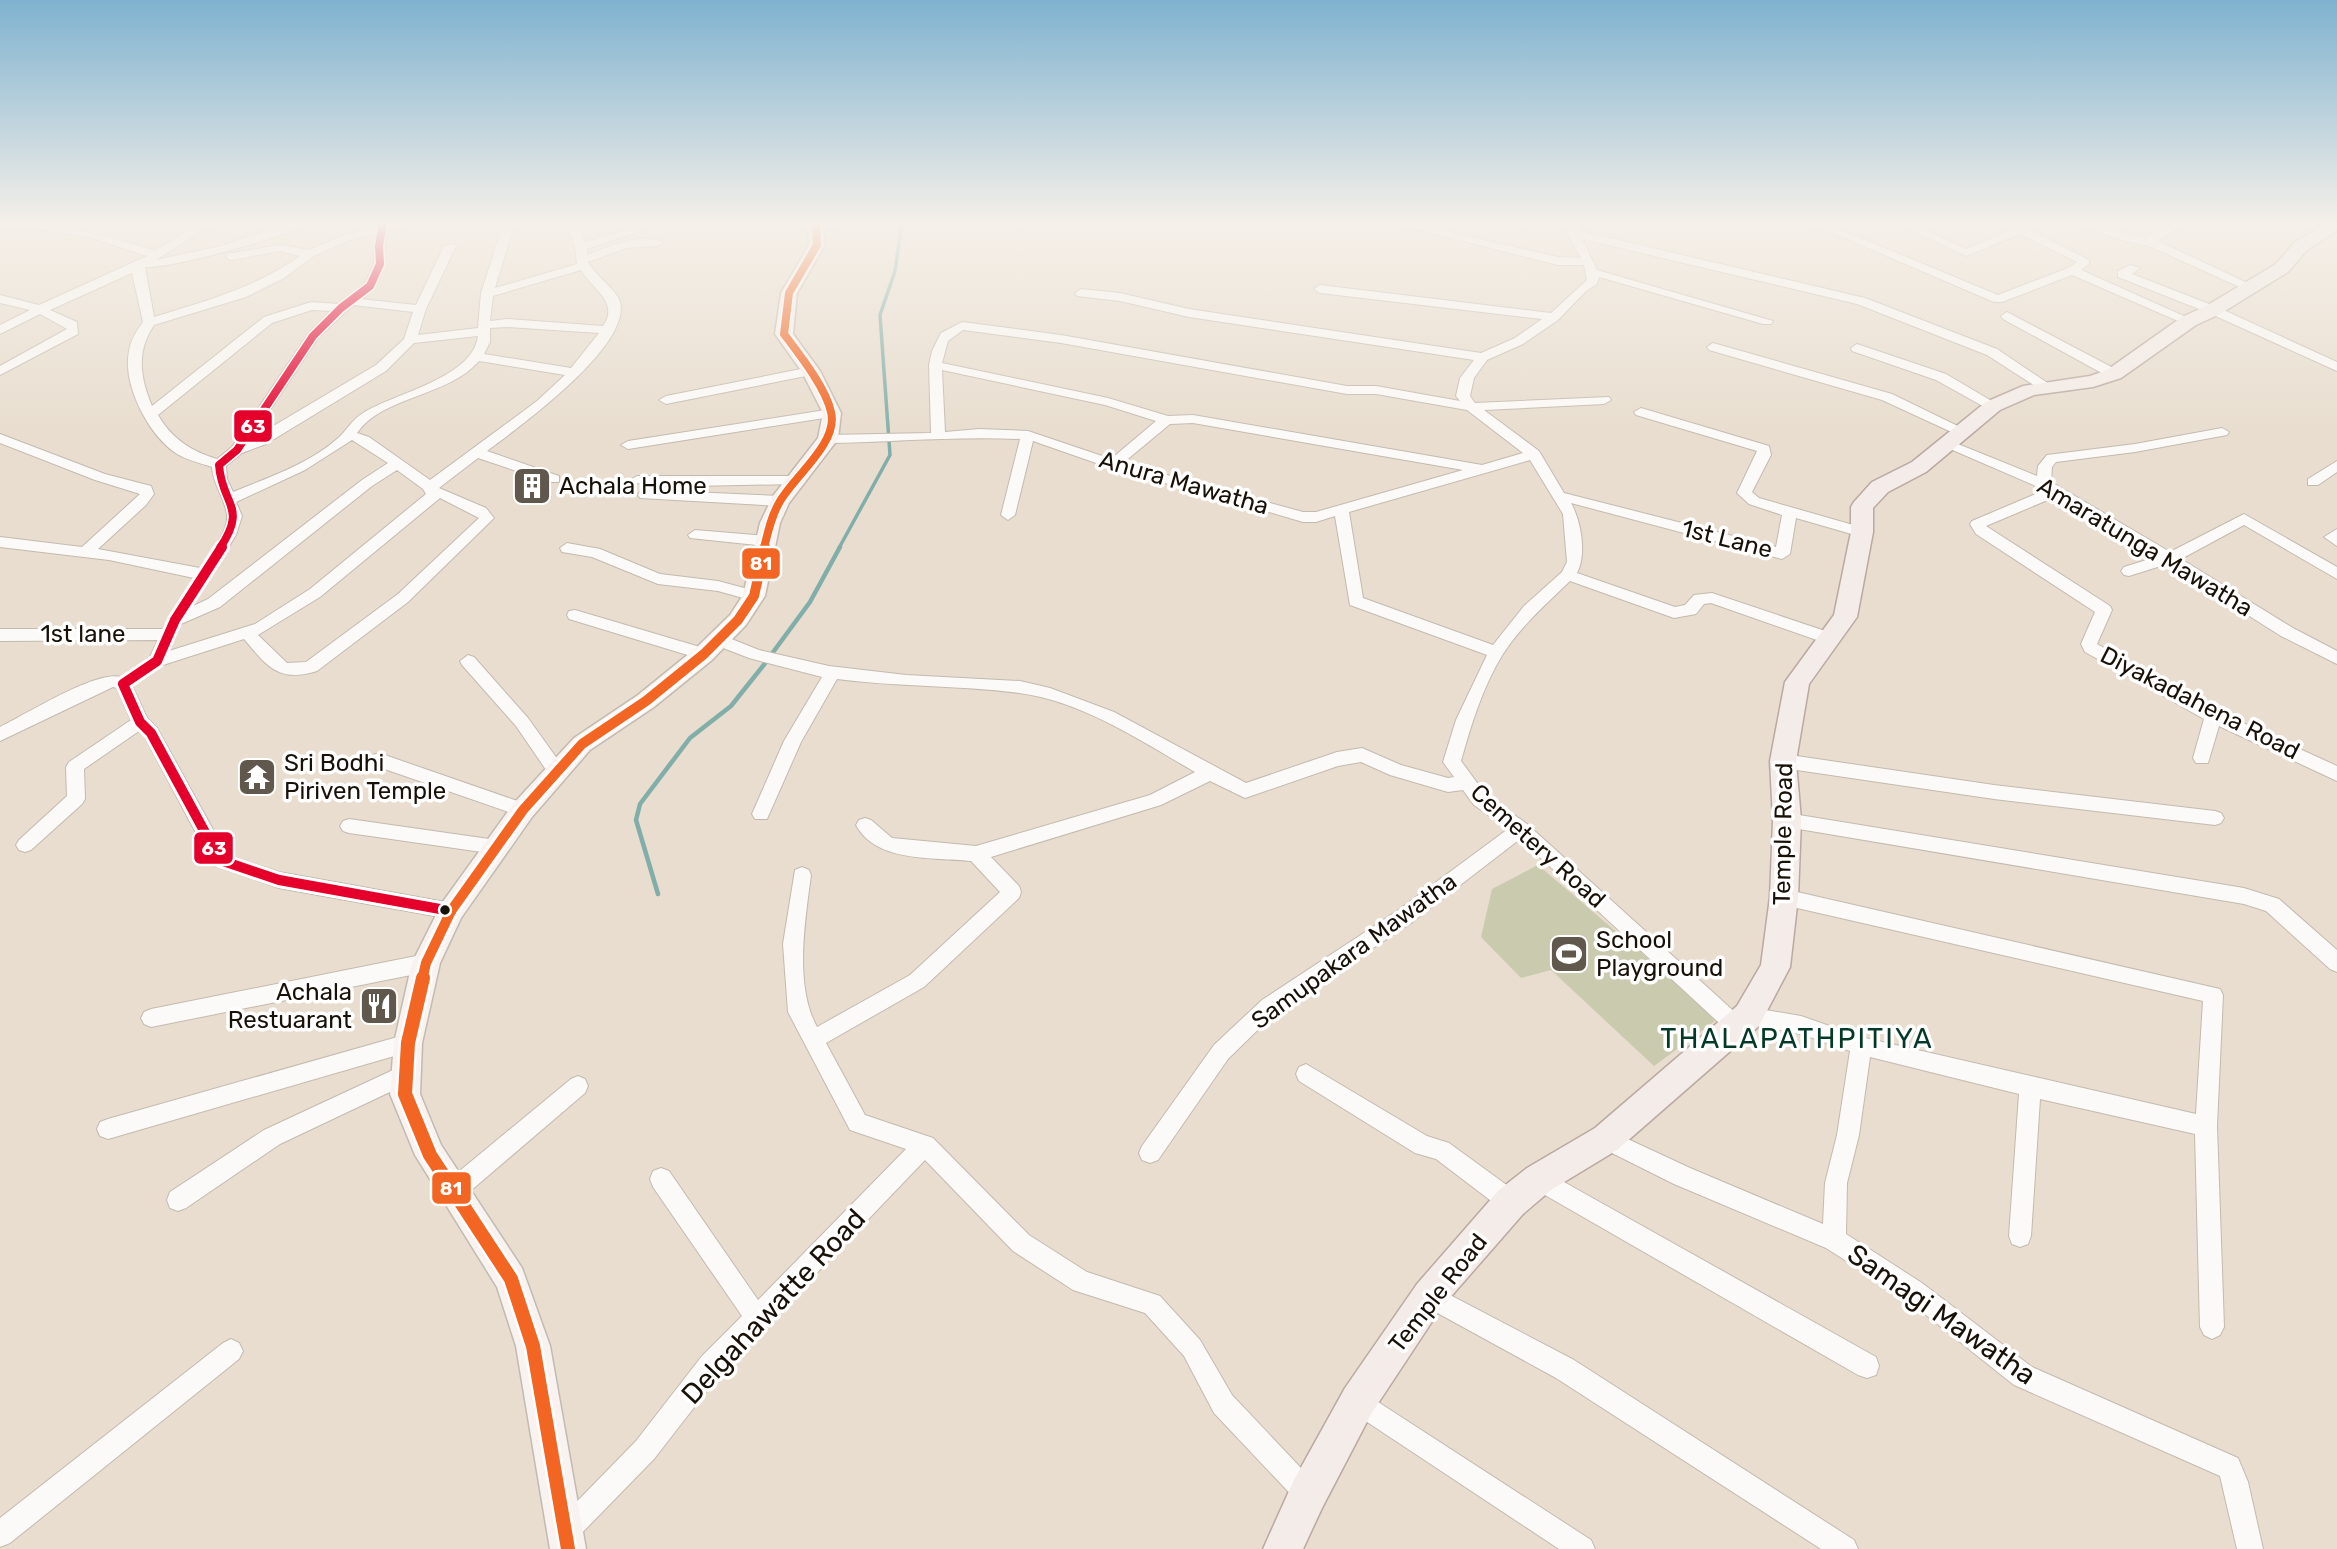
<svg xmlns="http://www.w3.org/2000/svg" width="2337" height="1549" font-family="Rubik,sans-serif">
  <rect width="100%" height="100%" fill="#e8ddce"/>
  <path fill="#cacaaf" d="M1538,865L1685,990L1715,1021L1654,1066L1551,970L1521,978L1481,937L1492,889Z"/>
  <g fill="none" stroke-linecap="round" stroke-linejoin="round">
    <path stroke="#82aeaa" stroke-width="3.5" d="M839,548L890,455L880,315L895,271L902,222"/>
    <path stroke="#82aeaa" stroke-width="4.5" d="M771,655L810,602L840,547
      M658,894L636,820L640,804L690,738L731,706L766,662"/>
  </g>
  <path fill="#a09794" d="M530,478L546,486L534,494L518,486Z"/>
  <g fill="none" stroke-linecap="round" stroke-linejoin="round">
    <g stroke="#c3baaf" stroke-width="2">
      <path id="minor" d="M0,222C56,222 102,234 155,251C176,238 197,220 223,222L200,232L156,260L221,246L294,222H310C291,236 169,269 145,267L154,317C209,300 252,289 300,256L280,251L231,260L227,258V254L280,245L309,250L342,236L377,226L378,222H411L410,224L387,230C382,261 389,277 361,299L416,305L444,246L454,244L456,246L426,309L418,335L478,328L481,293L504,222H515L495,288L577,264L575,247L566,222H576L585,242L637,227L643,230L587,249V255C605,248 646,231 663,243L657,246L626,248L588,262C595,275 614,288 619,299C637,342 519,427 487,451L559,476V482H549L478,458L439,488L486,508L494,518L408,602L317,671C278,683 267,666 244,639L163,665L132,686L147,718L157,728L227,855L279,872L451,903L458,905L461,911L458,917L451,919L279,888L213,865L145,737L139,731L84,769L85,799L82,804L31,850L25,852L19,850L16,845L19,840L67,796L66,767L69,762L131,720L117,688L113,687L0,741V727C25,715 96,670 121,677L150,657L158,640L0,641V629H163L194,578L109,560L0,547V537L82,547L140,494L95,480L0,443V434L105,474L151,486L154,494L146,505L98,549L200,568C209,555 229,532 227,515C225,498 213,485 212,467C200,463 187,460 177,454C149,436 122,385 129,351C131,340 136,331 143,322L132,273L50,310L77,322L78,334L0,375V366L67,329L40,314L0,334V325L30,310L0,303V295L39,305L147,256L85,236L3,225ZM375,234L374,264L365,284L338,304L311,302L264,317L152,406C140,377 136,352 154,325L246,297L284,278L314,256L350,240ZM581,270C592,289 620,302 603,326L507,319L490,321L493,296ZM353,305L413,312L404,339L376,365L250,440L318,338ZM312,310L331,311L309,333L232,447L217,459C191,451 172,439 158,415L272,323ZM507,327L599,333L571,368L484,354L490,342V328ZM478,336C473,378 395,393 363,413C351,420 347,431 337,439C309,464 267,478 233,492L227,479L226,466L242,453L266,444L386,371L414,343ZM479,361L565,375L537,401L430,480L369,437L357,433C382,396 448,397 479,361ZM352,440L388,463L362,480L208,599L191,607L236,535L242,516L236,502L305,470ZM397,470L423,489L426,494L310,589L255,624L169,651L181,624L220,607L372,486ZM440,498L479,518L398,594L306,662L287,663L258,635L320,597Z
        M812,222H845C838,228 821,228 812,226Z
        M1387,222H1405L1558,257L1581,258L1567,233L1568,222H1578L1580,231L1865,298L1997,349L2055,388L2053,391H2043L1987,355L1857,304L1582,239L1597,270L1773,321L1771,324H1763L1599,277L1597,284L1586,291L1558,320L1523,344L1487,360L1474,378L1470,396L1475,403L1609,397L1611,400L1604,404L1484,410L1539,451L1564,493L1776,547L1782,515L1749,504L1737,493L1757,451L1636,415L1634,412L1641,408L1769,446L1771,455L1752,492L1759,498L1867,529L1869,532L1862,537L1796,518L1790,554L1782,559L1571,503C1581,521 1587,554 1577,573L1675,607L1685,605L1694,595L1712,593L1837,635L1839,639L1831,645L1711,603L1704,604L1696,614L1674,618L1570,581C1546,604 1521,626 1503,654C1483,686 1471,725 1461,761L1486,795L1527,824L1738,1015L1741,1010L1748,1007L1801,1016L1861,1037L2196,1114L2203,1001L1784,905L1777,903L1775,897L1777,891L1784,889L2220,989L2223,995L2217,1126L2224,1327L2220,1335L2212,1339L2204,1335L2200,1327L2195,1134L2040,1099L2031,1236L2028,1244L2020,1247L2012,1244L2009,1236L2019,1094L1870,1057L1859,1135L1847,1183L1846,1234L1922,1283L2032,1367L2238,1458L2248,1482L2263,1549H2237L2220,1476L2014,1385L1906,1299L1826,1248L1674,1184L1598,1146L1595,1139L1598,1132L1606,1129L1690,1168L1823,1224L1825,1183L1837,1135L1850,1051L1801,1034L1746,1024L1744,1033L1737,1036L1730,1033L1520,839L1411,923L1276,1012L1228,1059L1158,1160L1150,1163L1142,1160L1139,1153L1142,1146L1214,1045L1262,1000L1397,911L1508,829L1474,805L1463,790L1448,792L1390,775L1361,762L1338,766L1245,798L1210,781L1161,805L991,857L1019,886L1021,892L1019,898L924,987L826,1043L865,1115L933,1138L1029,1235L1087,1272L1160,1296L1200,1340L1232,1395L1317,1485L1321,1494L1317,1503L1308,1507L1299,1503L1214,1413L1184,1356L1145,1313L1073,1290L1013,1251L925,1160L720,1374L654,1459L575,1540L566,1544L557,1540L553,1531L557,1522L636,1441L702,1356L742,1316L653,1187L650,1179L653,1171L661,1168L669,1171L758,1300L906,1149L850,1130L788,1012L783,944L795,870L802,867L809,870L811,875C805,922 794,985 817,1027L910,975L1000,892L971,861C934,857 876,863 856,825L859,820L865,818L871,820L892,838L976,846L1150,795L1195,772C1141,741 1082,701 1019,693C959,685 897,687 837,679L801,742L767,819H755L752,814L784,741L822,677L749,658L713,644L711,640L713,636L719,634L759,650L829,666L906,675L1020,681L1050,688L1114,712L1246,783L1337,752L1362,748L1401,765L1448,778L1454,777L1443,762L1456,720L1487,655L1350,605L1335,516L1316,522H1303L1184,487L1139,478L1033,441L1015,515L1008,520L1001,515L1020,439C956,436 892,442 828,443L821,439L828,435L931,433L929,365L932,351L941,333L962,322L1061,335L1347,386H1376L1460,401L1456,396L1460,378L1474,360L1189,317L1120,301L1077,296L1075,293L1081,289L1120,293L1189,309L1481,353L1515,338L1542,319L1320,293L1314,289L1320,285L1551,313L1587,280L1584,265H1558ZM963,330L1061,343L1347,394H1376L1467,410L1523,453L1482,465L1193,415L1168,416L1108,398L942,363L948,341ZM942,370L1105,405L1156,421L1111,459L1028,431L979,429L945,432ZM1193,423L1463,470L1316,512H1303L1123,463L1170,424ZM1530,460L1563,514L1567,562L1562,572L1524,606L1493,645L1363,598L1349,512Z
        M1807,222H1822L1998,295L2068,268L2077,262L2020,234L1966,256L1894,222H1908L1966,249L2011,230L2000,222H2013L2089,260V264L2081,270L2195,321L2193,324H2185L2072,275L2002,302H1994Z
        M2070,222H2086L2147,239C2155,227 2171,222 2185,222L2158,241L2256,287L2246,290L2149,246L2124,241Z
        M2130,265L2140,268L2132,274L2217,307L2337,362V371L2209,313L2118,277V271Z
        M2007,312L2119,371L2121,374L2119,377H2109L2003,319L2001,316Z
        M1713,343L1892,394L1970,432L1963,436L1958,435L1882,400L1709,350L1707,347Z
        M1857,344L1946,374L2000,406L1993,410L1988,409L1936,380L1852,351L1851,348Z
        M811,367L816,368V374L666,404L659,400L666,396Z
        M832,409L837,410V416L628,449L621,445L628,441Z
        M2222,428L2229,432L2227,435L2135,452L2056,462L2052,467L2051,482L2170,552L2244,514L2337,567V579L2244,525L2181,559L2293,628L2337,651V664L2281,636L2167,564L2129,576L2124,575L2121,571L2124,567L2156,557L2057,496L1986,526L2110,606L2112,610L2097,644L2219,712L2337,766V781L2219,726L2208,763H2196L2193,758L2204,719L2085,652L2081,644L2095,612L1976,534L1970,524L1972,521L2045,490L1941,445L1948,441L1953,442L2037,476L2038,466L2047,455L2135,444Z
        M2337,461V472L2318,485H2308V479Z
        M637,476H796L803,480L796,484L692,486L632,483L630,480Z
        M645,490L780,496L787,501L780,506L640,498L638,495L640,492Z
        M2337,529V546L2324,537Z
        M695,530L766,536L773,541L766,546L690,538L688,535Z
        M567,543L600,549L660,574L718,581L759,592L762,596L754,601L718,591L658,584L592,557L562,552L560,548Z
        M575,610L710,650L712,654L704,660L569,619L567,615L569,611Z
        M468,655L474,657L528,718L563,767L566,772L563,777H551L516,726L462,665L460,661Z
        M379,753L529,805L532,810L529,815L523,817L373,765L370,760L373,755Z
        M1783,754L1994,785L2215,811L2221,813L2224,818L2221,823L2215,825L1994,799L1783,768L1777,766L1774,761L1777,756Z
        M1787,813L2244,888L2279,899L2337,950V972L2330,969L2266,911L2244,904L1787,827L1781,825L1778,820L1781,815Z
        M349,819L496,840L502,842L505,847L502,852L496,854L349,833L343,831L340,826L343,821Z
        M426,954L433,957L436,963L433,969L426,972L151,1027L144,1024L141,1018L144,1012L151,1009Z
        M408,1034L415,1036L418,1043L415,1050L408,1052L108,1139L100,1136L97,1129L100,1122L108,1119Z
        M406,1064L413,1067L416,1074L413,1081L280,1144L186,1208L178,1211L170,1208L167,1200L170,1192L264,1130Z
        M1306,1064L1427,1136L1449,1143L1519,1194L1522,1202L1519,1210L1511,1213L1503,1210L1436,1159L1415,1153L1299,1081L1296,1074L1299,1067Z
        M578,1076L585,1079L588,1086L585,1093L461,1199L453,1202L445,1199L442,1191L445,1183L571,1079Z
        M1539,1168L1876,1357L1879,1366L1876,1375L1867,1378L1858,1375L1531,1187L1528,1179L1531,1171Z
        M1429,1284L1574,1360L1854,1540L1858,1549H1821L1556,1378L1421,1304L1417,1296L1421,1288Z
        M231,1339L239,1343L243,1351L239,1359L10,1543L0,1547V1518L223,1343Z
        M1358,1389L1591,1540L1595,1549H1559L1349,1410L1346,1401L1349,1392Z"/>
    </g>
    <g stroke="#c3baaf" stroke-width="3">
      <path id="secondary" d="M804,222H822L825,245L797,293L793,334L820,371L841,413L838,439L789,503L780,523L765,596L746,625L712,660L654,707L590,750L532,817L461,918L440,963L422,1043L420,1094L441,1145L522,1268L550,1346L586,1549H550L516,1346L497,1287L415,1155L390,1094L394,1043L412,963L442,903L514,803L574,738L638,695L696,648L730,615L743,595L760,523L773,496L818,438L823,413L802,372L775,334L781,293L809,245L808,226Z"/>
    </g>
    <g stroke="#baa9a0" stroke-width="3">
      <path id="primary" d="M2329,222H2337V231L2307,250L2288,272L2220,314L2196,325L2121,378L2093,387L2034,395L2000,410L1926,472L1888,492L1873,508V532L1857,617L1809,684L1796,761L1801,820L1798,897L1790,967L1759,1026L1617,1150L1551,1190L1523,1214L1441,1308L1371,1414L1322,1508L1303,1549H1263L1294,1480L1345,1388L1417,1284L1499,1190L1527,1168L1595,1128L1737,1006L1761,965L1770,897L1773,820L1770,761L1785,682L1834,615L1851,532V507L1854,502L1872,482L1912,462L1986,402L2023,386L2090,376L2107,370L2182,317L2206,306L2276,264L2295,242Z"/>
    </g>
    <use href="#minor" fill="#fcfaf8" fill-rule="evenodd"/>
    <use href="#secondary" fill="#f8f3f0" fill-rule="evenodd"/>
    <use href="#primary" fill="#f4ece8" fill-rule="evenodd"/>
    <g stroke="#fff" stroke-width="11">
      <path id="bus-1-far1" d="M220,548C248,506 222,506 219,465L237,450L313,336L341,308L370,286L380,264L379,246L383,222"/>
    </g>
    <g stroke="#fff" stroke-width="16">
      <path id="bus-1" d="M222,547L175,620L157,661L123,684L140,722L151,733L220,860L279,880L451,911"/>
    </g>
    <g stroke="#fff" stroke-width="11">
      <path id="bus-2-far2" d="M764,548C768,532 771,517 779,503C793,477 839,443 831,412C826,388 799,354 784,334L789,293L817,245L816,224L812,222"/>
    </g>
    <g stroke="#fff" stroke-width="16">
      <path id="bus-2-far1" d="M422,980L426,963L451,911L523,810L582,744L646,701L704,654L738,620L754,596L765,547"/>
    </g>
    <g stroke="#fff" stroke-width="19">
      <path id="bus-2" d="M423,978L408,1043L405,1094L430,1155L511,1279L533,1346L568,1549"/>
    </g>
    <use href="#bus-1-far1" stroke="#e4002b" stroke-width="8"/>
    <use href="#bus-1" stroke="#e4002b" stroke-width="10"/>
    <use href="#bus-2-far2" stroke="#f26522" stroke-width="8"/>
    <use href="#bus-2-far1" stroke="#f26522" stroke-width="10"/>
    <use href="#bus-2" stroke="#f26522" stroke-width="14"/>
  </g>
  <linearGradient id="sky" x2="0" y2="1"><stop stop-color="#7fb2cf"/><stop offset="0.51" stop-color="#f5f0e9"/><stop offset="1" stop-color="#f5f0e9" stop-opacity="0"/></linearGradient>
  <rect width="2337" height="438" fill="url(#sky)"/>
  <defs>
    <g id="building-square" transform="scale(2.0125)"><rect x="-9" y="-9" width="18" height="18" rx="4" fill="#61584d" stroke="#fff"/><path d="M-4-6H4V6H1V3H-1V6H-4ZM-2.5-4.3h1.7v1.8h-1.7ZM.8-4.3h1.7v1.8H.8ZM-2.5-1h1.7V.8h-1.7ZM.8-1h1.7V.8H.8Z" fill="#fff"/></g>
    <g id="temple-square" transform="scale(2.0125)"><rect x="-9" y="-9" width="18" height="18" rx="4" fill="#61584d" stroke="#fff"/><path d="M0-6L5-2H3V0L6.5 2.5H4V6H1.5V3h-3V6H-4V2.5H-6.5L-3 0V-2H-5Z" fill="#fff"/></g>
    <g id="stadium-square" transform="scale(2.0125)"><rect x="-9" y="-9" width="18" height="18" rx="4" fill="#61584d" stroke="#fff"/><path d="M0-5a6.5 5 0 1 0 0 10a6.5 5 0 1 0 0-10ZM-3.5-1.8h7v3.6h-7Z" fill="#fff"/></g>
    <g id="restaurant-square" transform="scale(2.0125)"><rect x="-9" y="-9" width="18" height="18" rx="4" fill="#61584d" stroke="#fff"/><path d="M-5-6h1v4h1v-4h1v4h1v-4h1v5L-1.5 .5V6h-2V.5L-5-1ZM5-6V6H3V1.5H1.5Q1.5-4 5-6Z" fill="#fff"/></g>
  </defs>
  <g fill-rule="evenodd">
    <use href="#building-square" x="532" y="486"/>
    <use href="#temple-square" x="257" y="777"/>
    <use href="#stadium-square" x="1569" y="954"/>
    <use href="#restaurant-square" x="379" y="1006"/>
  </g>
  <circle fill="#181108" stroke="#fff" stroke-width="2.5" cx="445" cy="910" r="6"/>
  <g text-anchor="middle" stroke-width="7" stroke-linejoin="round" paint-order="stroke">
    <g font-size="24" fill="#181108" stroke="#fff">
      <text transform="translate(1184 483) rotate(16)" y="8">Anura Mawatha</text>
      <text transform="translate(1727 539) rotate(14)" y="8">1st Lane</text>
      <text transform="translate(2145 547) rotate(31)" y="8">Amaratunga Mawatha</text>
      <text x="83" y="642">1st lane</text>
      <text transform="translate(2200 703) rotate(27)" y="8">Diyakadahena Road</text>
      <text transform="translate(1783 834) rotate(-89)" y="8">Temple Road</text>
      <text transform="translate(1538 846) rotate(42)" y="8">Cemetery Road</text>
      <text transform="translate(1354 951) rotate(-36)" y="8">Samupakara Mawatha</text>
      <text transform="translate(1438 1293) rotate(-52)" y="8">Temple Road</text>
    </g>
    <g font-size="24" fill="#181108" stroke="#fff" text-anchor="start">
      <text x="559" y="494">Achala Home</text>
      <text x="284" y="771">Sri Bodhi<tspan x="284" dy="28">Piriven Temple</tspan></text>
      <text x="1596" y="948">School<tspan x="1596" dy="28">Playground</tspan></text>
      <text x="352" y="1000" text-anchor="end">Achala<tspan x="352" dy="28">Restuarant</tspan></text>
    </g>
    <g font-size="28" letter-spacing="2" fill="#043928" stroke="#fff">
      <text x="1797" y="1048">THALAPATHPITIYA</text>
    </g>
    <g font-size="28" fill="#181108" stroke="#fff">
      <text transform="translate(773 1306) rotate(-47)" y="10">Delgahawatte Road</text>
      <text transform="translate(1942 1314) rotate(35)" y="10">Samagi Mawatha</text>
    </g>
  </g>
  <g stroke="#fff" stroke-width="2.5">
    <rect x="233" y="409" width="40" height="34" rx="7" fill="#e4002b"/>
    <rect x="741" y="547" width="40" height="33" rx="7" fill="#f26522"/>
    <rect x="193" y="831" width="41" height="34" rx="7" fill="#e4002b"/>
    <rect x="431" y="1171" width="41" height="34" rx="7" fill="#f26522"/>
  </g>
  <g font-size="19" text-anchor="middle" font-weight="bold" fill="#fff">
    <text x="253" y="433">63</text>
    <text x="761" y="570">81</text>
    <text x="214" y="855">63</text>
    <text x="451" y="1195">81</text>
  </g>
</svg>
